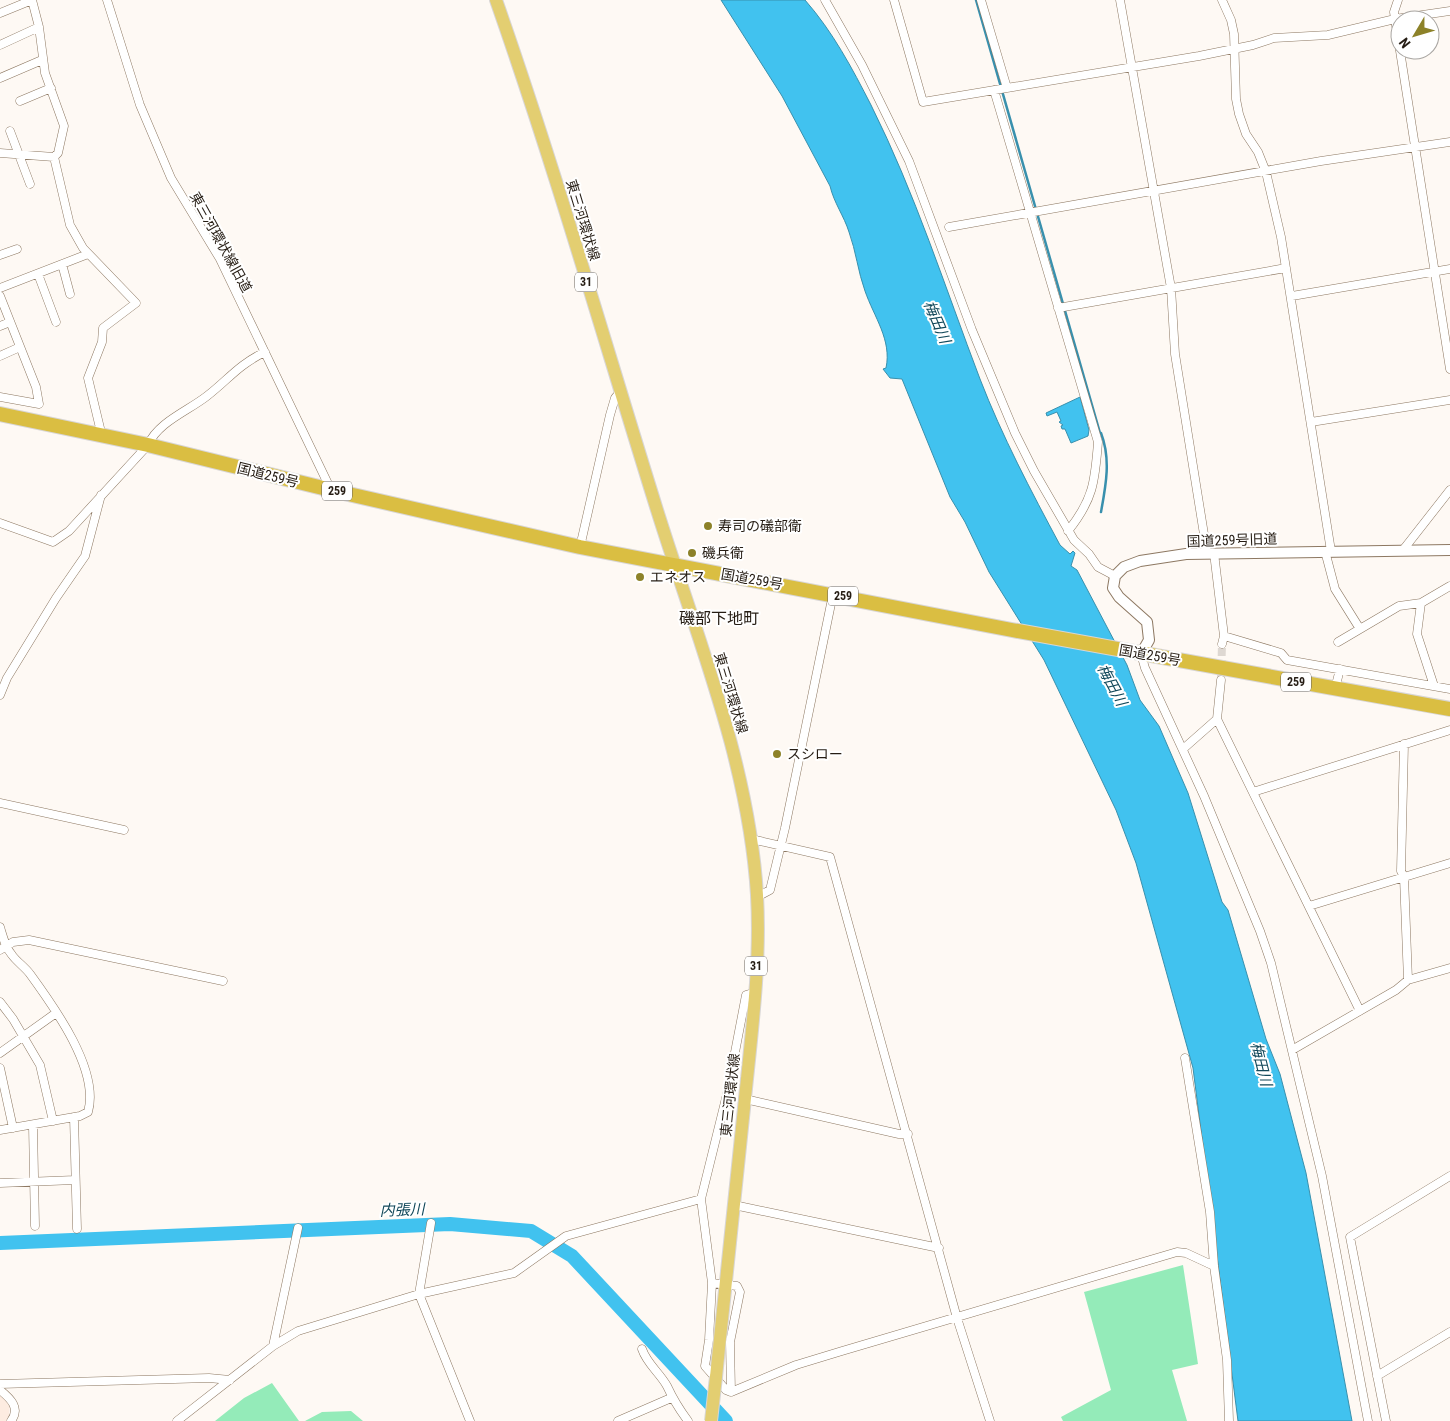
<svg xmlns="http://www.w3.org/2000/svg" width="1450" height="1421" font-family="'Roboto Condensed','Noto Sans JP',sans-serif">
  <rect width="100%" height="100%" fill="#fef9f4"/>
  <path fill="#fdece1" d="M0,1394L10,1402L9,1417L6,1421H0Z"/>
  <path fill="#94ebb9" d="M1183,1265L1198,1364L1172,1370L1187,1421H1063L1061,1417L1111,1390L1084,1292Z
    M272,1383L299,1421H215L244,1398Z
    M351,1411L363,1421H305L322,1412Z"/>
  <path fill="#41c2ef" stroke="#3990ad" d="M721,0H805C833,32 852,68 871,105C915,193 945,287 980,379C1002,436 1031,491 1060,545L1070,554L1073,551L1075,553L1071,566L1077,570L1127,665L1140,700L1159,726L1188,793L1222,902L1228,910L1266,1039L1280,1074L1306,1173L1352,1421H1238L1193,1068L1136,863L1116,810L1044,660L989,572L965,522L950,497L902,379L890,378L883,369L886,368C892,340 874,317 865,291C858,272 856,251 849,232C844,216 834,203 830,186L782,96Z
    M1080,397L1089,430L1088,436L1071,443L1065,429H1062L1061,426L1063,425L1059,422L1061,421L1057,412L1047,416L1046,413Z"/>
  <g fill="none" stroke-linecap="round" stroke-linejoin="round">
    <path stroke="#3990ad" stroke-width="2.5" d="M976,0L1100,433
      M1101,512C1106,485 1111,459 1101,433"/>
    <path stroke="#41c2ef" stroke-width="14" d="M0,1243L450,1224L531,1231L572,1256L726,1421"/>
    <path stroke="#ded8d2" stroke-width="8" stroke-dasharray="8 4" stroke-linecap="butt" d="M1221,680L1222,644"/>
    <g stroke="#8d7862" stroke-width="9">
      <path id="minor" d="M32,0L39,27L45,73L64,126L58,153L54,157
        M107,0L140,105L171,178L220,259L331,490
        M825,0L862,65L909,161L972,330L1015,433L1034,471L1074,540L1089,554L1098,567L1115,576
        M894,0L923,102L1199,56L1253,45L1274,38L1328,35L1395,19L1450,11
        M981,0L1007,88
        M1120,0L1171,288L1175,354L1207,553
        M1222,0L1231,20L1234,34L1236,99L1239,114L1246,134L1258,152L1266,172L1281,237L1331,551
        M1398,0L1394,12L1395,19L1450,369
        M0,13L32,0
        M0,45L39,27
        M0,78L42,60
        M994,90L1098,442C1095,482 1093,500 1068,531
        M20,101L51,88
        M10,131L30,184
        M0,153L54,157
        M54,157L70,225L83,248L136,303L103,328L102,342L88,378L100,428L98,436
        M949,227L1321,161L1450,142
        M0,255L17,249
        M62,264L70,294
        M38,274L56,322
        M0,288L88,254
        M0,296L36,387L39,404L0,397
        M1292,296L1450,269
        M1058,308L1286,268
        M0,326L10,322
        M0,356L20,347
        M1311,422L1450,400
        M0,523L53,542L69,531L148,445C158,422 188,411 207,396C229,379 238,365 265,352
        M580,547L610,415L615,398L620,392
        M1403,550L1450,490
        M1325,551L1335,589L1360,629
        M1214,553L1224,636L1222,644
        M1224,636L1281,653L1287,660L1450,689
        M1338,642L1399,606L1421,603
        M1141,654L1145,668L1204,796L1260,931L1271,963L1322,1176L1368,1421
        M1221,680L1217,719L1360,1011
        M1434,686L1417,634L1421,603L1450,586
        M1335,689L1340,669
        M0,695L7,678L56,598L85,556L101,495
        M1404,744L1401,871L1404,877L1408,980
        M1183,749L1217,719
        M1253,792L1450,730
        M0,803L124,830
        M751,839L830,857L957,1318L990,1421
        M757,897L770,890L785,828L833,594
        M1309,906L1450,863
        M0,927C3,937 5,947 12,955C17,962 25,967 30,974C54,1007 100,1070 88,1112L80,1116L0,1130
        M0,950L13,942L29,940L223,981
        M756,992L746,995L727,1094L701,1199L712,1283L737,1286L740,1292L730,1342L731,1392L796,1365L842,1351L1177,1252L1186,1253L1214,1266
        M0,1002L13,1019L40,1065L53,1121
        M1292,1050L1396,990L1408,980L1450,968
        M0,1053L56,1013
        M1185,1058L1210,1212L1214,1266L1227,1360L1229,1421
        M0,1068L13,1128
        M745,1099L899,1134H908
        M74,1117L77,1229
        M33,1126L35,1226
        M0,1183L75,1180
        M734,1205L939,1248
        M431,1223L419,1294L470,1421
        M712,1283L709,1340L705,1366L726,1390L731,1392
        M273,1346L298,1228
        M642,1349C647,1364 660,1373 667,1386C673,1399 679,1409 688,1421
        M1377,1376L1450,1332
        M0,1384L209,1378L230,1380
        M0,1390C10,1398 21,1408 11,1421
        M177,1421L273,1346L298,1331L419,1294L514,1273L566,1236L701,1199
        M618,1421L671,1398
        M1386,1421L1350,1237L1450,1176"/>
    </g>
    <g stroke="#8d7862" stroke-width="12">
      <path id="tertiary" d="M1141,654L1149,640L1147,622L1119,597L1113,588L1115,576L1124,567L1140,561L1186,554L1450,550"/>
    </g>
    <g stroke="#d8d6d5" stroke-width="14">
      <path id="primary" d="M496,0C555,168 604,340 657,510C696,635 749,762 757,895C761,966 751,1037 744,1108C734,1198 726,1287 716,1377"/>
    </g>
    <g stroke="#d8d6d5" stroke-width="16">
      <path id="trunk" d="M0,414L148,445L331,490L580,547L1012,630L1450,709"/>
    </g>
    <use href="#minor" stroke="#fff" stroke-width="8"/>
    <use href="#tertiary" stroke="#fff" stroke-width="10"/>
    <use href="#primary" stroke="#e3ce71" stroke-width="12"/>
    <use href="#trunk" stroke="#dabe42" stroke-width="14"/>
    <g stroke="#d8d6d5" stroke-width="14" stroke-linecap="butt">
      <path id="primary-bridge" d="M711,1421L716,1377"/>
    </g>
    <use href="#primary-bridge" stroke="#e3ce71" stroke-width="12"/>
  </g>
  <g fill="#8d8229" stroke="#fff" stroke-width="2">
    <circle cx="708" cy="526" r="5"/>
    <circle cx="692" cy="553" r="5"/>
    <circle cx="640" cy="577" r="5"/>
    <circle cx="777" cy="754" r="5"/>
  </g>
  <g text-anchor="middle" stroke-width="4" stroke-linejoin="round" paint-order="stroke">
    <g fill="#fff" stroke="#67615a" stroke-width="1">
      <rect x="575" y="272.5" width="22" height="19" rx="4"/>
      <rect x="322" y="481.5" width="30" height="19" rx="4"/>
      <rect x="828" y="586.5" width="30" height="19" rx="4"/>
      <rect x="1281" y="672.5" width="30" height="19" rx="4"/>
      <rect x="745" y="956.5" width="22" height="19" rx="4"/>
    </g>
    <g font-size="12" font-weight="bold" fill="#261d14">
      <text x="586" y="286">31</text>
      <text x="337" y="495">259</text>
      <text x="843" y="600">259</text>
      <text x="1296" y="686">259</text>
      <text x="756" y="970">31</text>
    </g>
    <g font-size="14" fill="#261d14" stroke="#fff">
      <text transform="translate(583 220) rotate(73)" y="5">東三河環状線</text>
      <text transform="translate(221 242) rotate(61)" y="5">東三河環状線旧道</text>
      <text transform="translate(268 475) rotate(14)" y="5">国道259号</text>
      <text transform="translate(1232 540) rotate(-2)" y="5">国道259号旧道</text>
      <text transform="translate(752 579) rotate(10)" y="5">国道259号</text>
      <text transform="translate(1150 655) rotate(10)" y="5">国道259号</text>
      <text transform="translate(731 693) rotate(73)" y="5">東三河環状線</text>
      <text transform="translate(730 1095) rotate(-84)" y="5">東三河環状線</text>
    </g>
    <g font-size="14" fill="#261d14" stroke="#fff" text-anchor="start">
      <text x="718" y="531">寿司の礒部衛</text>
      <text x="702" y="558">磯兵衛</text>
      <text x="650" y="582">エネオス</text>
      <text x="787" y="759">スシロー</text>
    </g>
    <g font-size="15" font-style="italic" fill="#12485a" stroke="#fff">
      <text transform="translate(937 322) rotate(67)" y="5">梅田川</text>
      <text transform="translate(1112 685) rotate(62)" y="5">梅田川</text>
      <text transform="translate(1261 1064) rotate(76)" y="5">梅田川</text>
      <text transform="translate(402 1210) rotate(-2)" y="5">内張川</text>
    </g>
    <g font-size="16" fill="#261d14" stroke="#fff">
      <text x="719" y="624">磯部下地町</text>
    </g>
  </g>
  <g transform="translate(1415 35) rotate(232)"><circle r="24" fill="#ffffff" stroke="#a8a5a1"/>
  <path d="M0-4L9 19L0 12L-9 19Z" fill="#8d8229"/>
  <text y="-8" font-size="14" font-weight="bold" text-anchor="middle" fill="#261d14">N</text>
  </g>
</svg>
